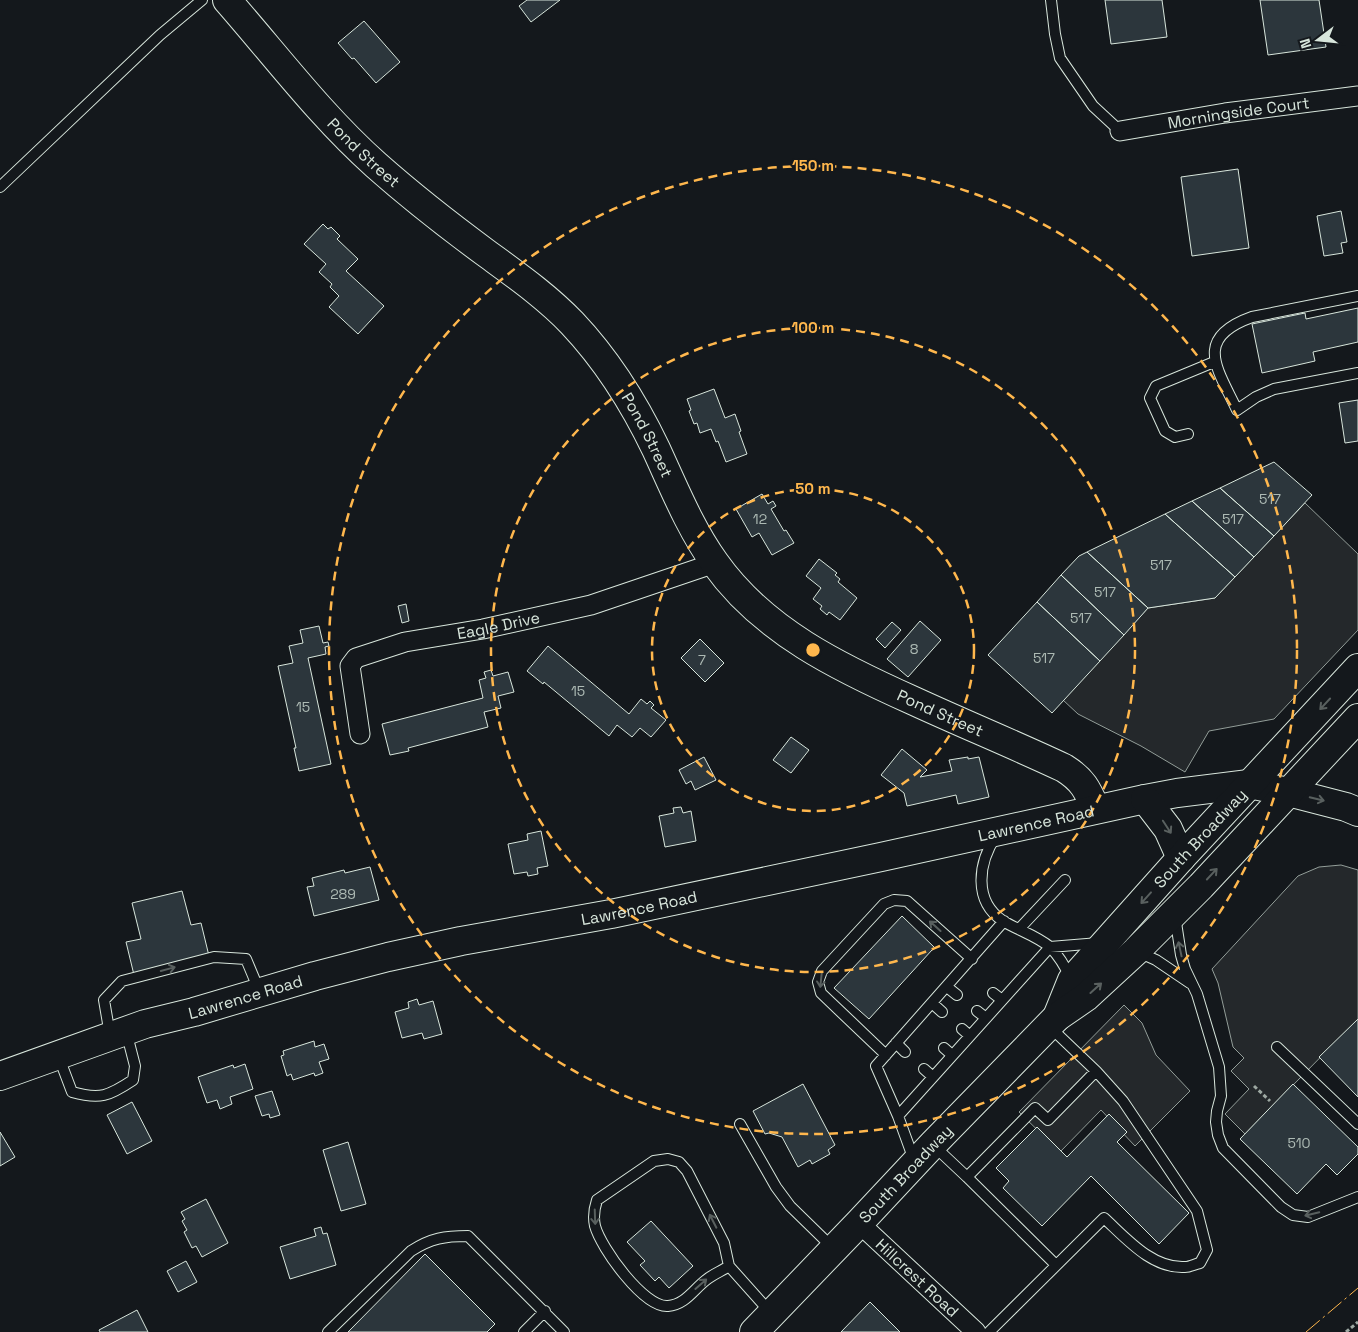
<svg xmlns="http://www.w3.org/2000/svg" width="1358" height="1332" font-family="'Space Grotesk',sans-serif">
  <rect width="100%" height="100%" fill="#14181c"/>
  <path fill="#24282b" stroke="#939e99" d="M1305,503L1358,554V630L1274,719L1209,731L1185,772L1141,746L1078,714L1063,700L1148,608L1215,598Z
    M1341,865L1358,870V1019L1245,1134L1225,1114L1249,1089L1231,1071L1244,1058L1233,1047L1218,983L1212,969L1298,876L1319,867Z
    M1124,1005L1142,1023L1156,1055L1190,1091L1135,1146L1101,1110L1060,1152L1019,1112Z"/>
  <path fill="#2c363c" stroke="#d8e6dc" d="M527,0H560L531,22L519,6Z
    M1105,0H1162L1167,37L1111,44Z
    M1260,0H1319L1326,47L1268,55Z
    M364,21L400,62L376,83L354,58L352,59L338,43Z
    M1238,169L1249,248L1192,256L1181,177Z
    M1341,211L1347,242L1341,243L1343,253L1324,256L1317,216Z
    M323,224L328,229L331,227L340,236L337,239L358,259L346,271L384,306L358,334L329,307L339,296L330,287L332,284L319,272L326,264L304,244Z
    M1358,308V342L1313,352L1315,361L1262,373L1252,324L1305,313L1306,319Z
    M714,389L725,418L735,414L741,431L739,432L747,454L726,462L718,441L716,442L711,429L700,433L697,423L694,424L689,411L691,410L687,399Z
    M1358,400V441L1345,443L1339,403Z
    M1274,462L1312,495L1274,536L1220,488Z
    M1220,488L1274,536L1254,557L1192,501Z
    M762,494L768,504L773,501L776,506L771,509L784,531L786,530L794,543L772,555L759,533L752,537L736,509Z
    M1192,501L1254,557L1235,577L1165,514Z
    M1165,514L1235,577L1215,598L1148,608L1087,552Z
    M1087,552L1148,608L1124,635L1061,575L1079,556Z
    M819,559L837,573L835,575L840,579L838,582L857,598L840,620L829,612L827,615L820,609L822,606L813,599L821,588L806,576Z
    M1061,575L1124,635L1100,661L1037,602Z
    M1037,602L1100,661L1052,713L988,655Z
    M406,604L409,621L402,623L398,606Z
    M920,621L941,640L908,677L887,659Z
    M892,622L901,630L885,648L876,639Z
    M319,626L323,643L328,642L329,646L325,647L326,654L308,658L331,764L299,771L294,748H296L278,666L293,663L289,646L303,643L300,630Z
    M700,639L724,663L705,682L681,658Z
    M548,646L629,714L641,699L647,704L650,701L654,705L651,708L666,720L651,737L640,728L632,737L617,725L609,736L544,682L543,684L527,671Z
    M491,670L493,676L508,672L514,692L498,696L501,708L484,712L488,727L408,748L409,751L390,755L382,724L483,698L479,680L486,678L484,672Z
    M791,737L809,750L791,773L773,760Z
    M902,749L927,770L920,777L952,771L949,760L968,757V759L979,757L989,797L958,804L956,795L907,806L904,793L881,775Z
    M704,757L716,780L695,790L691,781L686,784L679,770Z
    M681,807L683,813L691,811L696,841L665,847L659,816L674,813L673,808Z
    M541,831L548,866L537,868L538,874L528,876L527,872L514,874L508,844L528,840L527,834Z
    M370,867L379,900L314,916L307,887L314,886L312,878L344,870L345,873Z
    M182,891L191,925L201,923L209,956L134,975L126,942L141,939L132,903Z
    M902,916L935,948L932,950L869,1019L834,988Z
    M417,999L419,1005L433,1001L442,1034L424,1039L422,1033L402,1038L395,1012L409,1008L408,1002Z
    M1358,1019V1097L1319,1057Z
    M314,1041L315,1047L324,1044L329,1059L319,1062L323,1073L315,1076L314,1073L293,1080L291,1074L287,1076L281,1056L284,1055L283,1051Z
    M245,1064L253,1089L230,1097L232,1104L220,1109L217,1100L207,1103L198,1077L233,1065L234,1068Z
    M803,1084L835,1145L828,1150L830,1154L812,1164L810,1160L798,1167L782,1137L769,1133L765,1134L753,1111Z
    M1293,1084L1358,1147V1154L1337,1175L1326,1164L1297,1194L1240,1139Z
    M272,1091L280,1115L270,1118L269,1114L262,1116L255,1096Z
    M132,1102L152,1141L127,1154L107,1115Z
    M1109,1114L1127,1132L1117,1142L1189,1213L1159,1244L1091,1176L1042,1226L1003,1188L1009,1181L996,1168L1037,1127L1067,1157Z
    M0,1132L15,1157L0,1166Z
    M348,1142L366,1204L341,1211L323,1150Z
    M206,1199L228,1243L202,1257L196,1246L192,1248L184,1232L187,1230L182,1221L185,1219L181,1212Z
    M651,1221L693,1266L669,1288L659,1277L655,1281L640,1265L645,1261L627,1242Z
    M321,1227L323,1234L327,1233L336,1265L290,1279L280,1247L316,1236L314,1229Z
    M425,1254L495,1324L487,1332H348Z
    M186,1261L197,1282L178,1292L167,1271Z
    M870,1302L900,1332H841Z
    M137,1310L148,1332H100L99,1330Z"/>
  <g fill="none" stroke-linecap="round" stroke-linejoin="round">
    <g stroke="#d8e6dc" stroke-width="12">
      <path id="lane" d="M1051,0L1055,34L1060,58L1093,106L1120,131
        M0,187L160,35L202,0
        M1358,296L1252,317C1193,338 1217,368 1237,410L1256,397L1274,389L1358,373
        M1188,434L1175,437L1165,431L1150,398L1156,386L1214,362
        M996,836C978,863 973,901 1003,921C1018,930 1037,936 1050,947C1059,956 1066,968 1071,979
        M1175,916L1181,955L1185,969L1197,994L1219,1067L1221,1096L1217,1111L1216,1122L1218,1135L1223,1148L1281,1207L1293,1215L1308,1217L1358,1197
        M1019,929L1065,880
        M1138,952L1156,960L1190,983
        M947,987L957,995
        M993,993L1002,1000
        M932,1003L942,1012
        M977,1011L986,1018
        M962,1029L970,1036
        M110,1035L104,1000L122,981L214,957L246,959L259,990
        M896,1043L905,1052
        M1277,1047L1358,1124
        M944,1048L952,1055
        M58,1055L72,1092C100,1100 109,1096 133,1080L135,1066L126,1031
        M886,1055L821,993L818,982L822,971L884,904L894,900L907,901L972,959
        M924,1069L933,1077
        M898,1116L876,1066L1004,921
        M740,1124L776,1187L790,1206L833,1248
        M933,1145L967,1177L1035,1108L1048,1120L1096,1071L1050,1027
        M914,1160L898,1116L1050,947L1099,943
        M967,1177L1056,1265
        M729,1266C722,1271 713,1274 706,1280C694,1289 685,1305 668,1306C644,1308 601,1248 595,1226C593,1217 594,1209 597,1200L654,1161L668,1159L679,1162L687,1171L724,1243L729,1266L770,1312
        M328,1332L411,1251C431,1238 445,1236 468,1236L564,1332
        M524,1332L545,1311
        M989,1332L1104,1218C1126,1238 1152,1269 1185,1267C1190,1267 1195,1264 1200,1263L1207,1250L1197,1211L1123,1101L1096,1071"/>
    </g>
    <g stroke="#d8e6dc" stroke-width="21">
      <g id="street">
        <path id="s1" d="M1120,131L1225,113L1358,96"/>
        <path id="s2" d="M360,734L350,666L356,658L405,642L483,629L591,605L715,563"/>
        <path id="s3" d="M859,1223L976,1332"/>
      </g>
    </g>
    <g stroke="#d8e6dc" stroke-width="30">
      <g id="secondary">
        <path id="s4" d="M227,0C276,56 321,116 376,165C411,196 448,225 486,253C516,275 546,296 572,323C607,360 634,403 656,449C674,488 690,528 715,563C763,631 840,668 914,701C964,724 1015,745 1064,768C1083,780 1087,789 1096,809"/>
        <path id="s5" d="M0,1076L145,1024L194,1012L315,976L388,957L461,941L611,914L881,857L1145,799L1177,793L1249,784L1288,792L1346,807L1358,812"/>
      </g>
    </g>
    <g stroke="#d8e6dc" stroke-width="30">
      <g id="primary">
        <path d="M1145,799L1168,829L1181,858"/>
        <path id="s6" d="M1057,1017L1072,980L1181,858L1358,668"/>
        <path id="s7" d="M754,1332L859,1223L933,1144L1057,1017L1086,997L1136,951L1201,886L1358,718"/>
      </g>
    </g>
    <path stroke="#9da8a2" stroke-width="3" stroke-dasharray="4 2.5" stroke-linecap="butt" d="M1254,1086L1270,1101
      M1346,1332L1358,1322"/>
    <use href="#lane" stroke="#14181c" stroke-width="10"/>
    <use href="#street" stroke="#14181c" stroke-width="19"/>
    <use href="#secondary" stroke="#14181c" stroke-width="28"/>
    <use href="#primary" stroke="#14181c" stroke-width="28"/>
    <path stroke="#ffb74d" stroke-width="1" stroke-dasharray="18 4 2.5 4" stroke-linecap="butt" d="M1306,1332L1358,1288"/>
  </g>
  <defs><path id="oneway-shaft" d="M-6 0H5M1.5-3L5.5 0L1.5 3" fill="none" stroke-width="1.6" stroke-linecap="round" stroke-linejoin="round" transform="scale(1.25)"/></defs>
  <g stroke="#59605f">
    <use href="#oneway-shaft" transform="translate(1325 704) rotate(133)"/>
    <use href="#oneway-shaft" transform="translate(1317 799) rotate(14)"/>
    <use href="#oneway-shaft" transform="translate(1167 827) rotate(57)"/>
    <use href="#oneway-shaft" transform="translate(1212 874) rotate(-47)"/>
    <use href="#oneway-shaft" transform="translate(1146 898) rotate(132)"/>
    <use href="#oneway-shaft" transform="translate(935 926) rotate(-138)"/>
    <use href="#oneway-shaft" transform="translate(1180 949) rotate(-102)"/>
    <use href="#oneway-shaft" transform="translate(168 969) rotate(-15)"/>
    <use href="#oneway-shaft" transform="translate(821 980) rotate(96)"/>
    <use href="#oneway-shaft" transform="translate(1096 988) rotate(-42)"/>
    <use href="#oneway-shaft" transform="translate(1312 1214) rotate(166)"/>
    <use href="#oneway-shaft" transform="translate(595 1217) rotate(88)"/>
    <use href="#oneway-shaft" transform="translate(713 1221) rotate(-117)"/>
    <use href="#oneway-shaft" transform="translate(701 1284) rotate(-41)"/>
  </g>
  <g fill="none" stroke="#ffb74d" stroke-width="2.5" stroke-dasharray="9 6">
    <circle cx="813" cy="650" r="161"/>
    <circle cx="813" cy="650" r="322"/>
    <circle cx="813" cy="650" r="484"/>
  </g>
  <g text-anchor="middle" stroke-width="4" stroke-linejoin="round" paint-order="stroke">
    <g font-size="14" fill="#adbab4">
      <text x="1270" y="504">517</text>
      <text x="760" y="524">12</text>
      <text x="1233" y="524">517</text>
      <text x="1161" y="570">517</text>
      <text x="1105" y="597">517</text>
      <text x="1081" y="623">517</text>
      <text x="914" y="654">8</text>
      <text x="1044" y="663">517</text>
      <text x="702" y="665">7</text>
      <text x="578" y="696">15</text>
      <text x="303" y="712">15</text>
      <text x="343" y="899">289</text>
      <text x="1299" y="1148">510</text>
    </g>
    <g font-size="16" fill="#d8e6dc" stroke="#14181c">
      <text dy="6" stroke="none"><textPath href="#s1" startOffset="120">Morningside Court</textPath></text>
      <text dy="6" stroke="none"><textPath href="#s4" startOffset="205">Pond Street</textPath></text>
      <text dy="6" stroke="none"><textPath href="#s4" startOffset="610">Pond Street</textPath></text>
      <text dy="6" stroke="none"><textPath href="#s2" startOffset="225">Eagle Drive</textPath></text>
      <text dy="6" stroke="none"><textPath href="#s4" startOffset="1029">Pond Street</textPath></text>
      <text dy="6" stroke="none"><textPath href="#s5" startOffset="1068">Lawrence Road</textPath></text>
      <text dy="6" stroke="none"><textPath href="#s6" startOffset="231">South Broadway</textPath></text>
      <text dy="6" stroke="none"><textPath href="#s5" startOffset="662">Lawrence Road</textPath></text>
      <text dy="6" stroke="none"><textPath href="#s5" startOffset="258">Lawrence Road</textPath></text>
      <text dy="6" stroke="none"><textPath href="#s7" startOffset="219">South Broadway</textPath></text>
      <text dy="6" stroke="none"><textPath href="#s3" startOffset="80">Hillcrest Road</textPath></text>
    </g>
  </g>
  <circle cx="813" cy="650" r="8" fill="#ffb74d" stroke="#14181c" stroke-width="2.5"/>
  <g font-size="15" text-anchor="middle" font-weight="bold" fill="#ffb74d" stroke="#14181c" stroke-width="4" stroke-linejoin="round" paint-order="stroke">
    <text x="813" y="171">150 m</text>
    <text x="813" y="333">100 m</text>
    <text x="813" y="494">50 m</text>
  </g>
  <g transform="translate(1318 40) rotate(254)" stroke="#14181c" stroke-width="4" paint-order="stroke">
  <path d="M0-4L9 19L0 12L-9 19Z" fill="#d8e6dc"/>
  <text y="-8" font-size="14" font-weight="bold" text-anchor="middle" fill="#d8e6dc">N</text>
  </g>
</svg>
